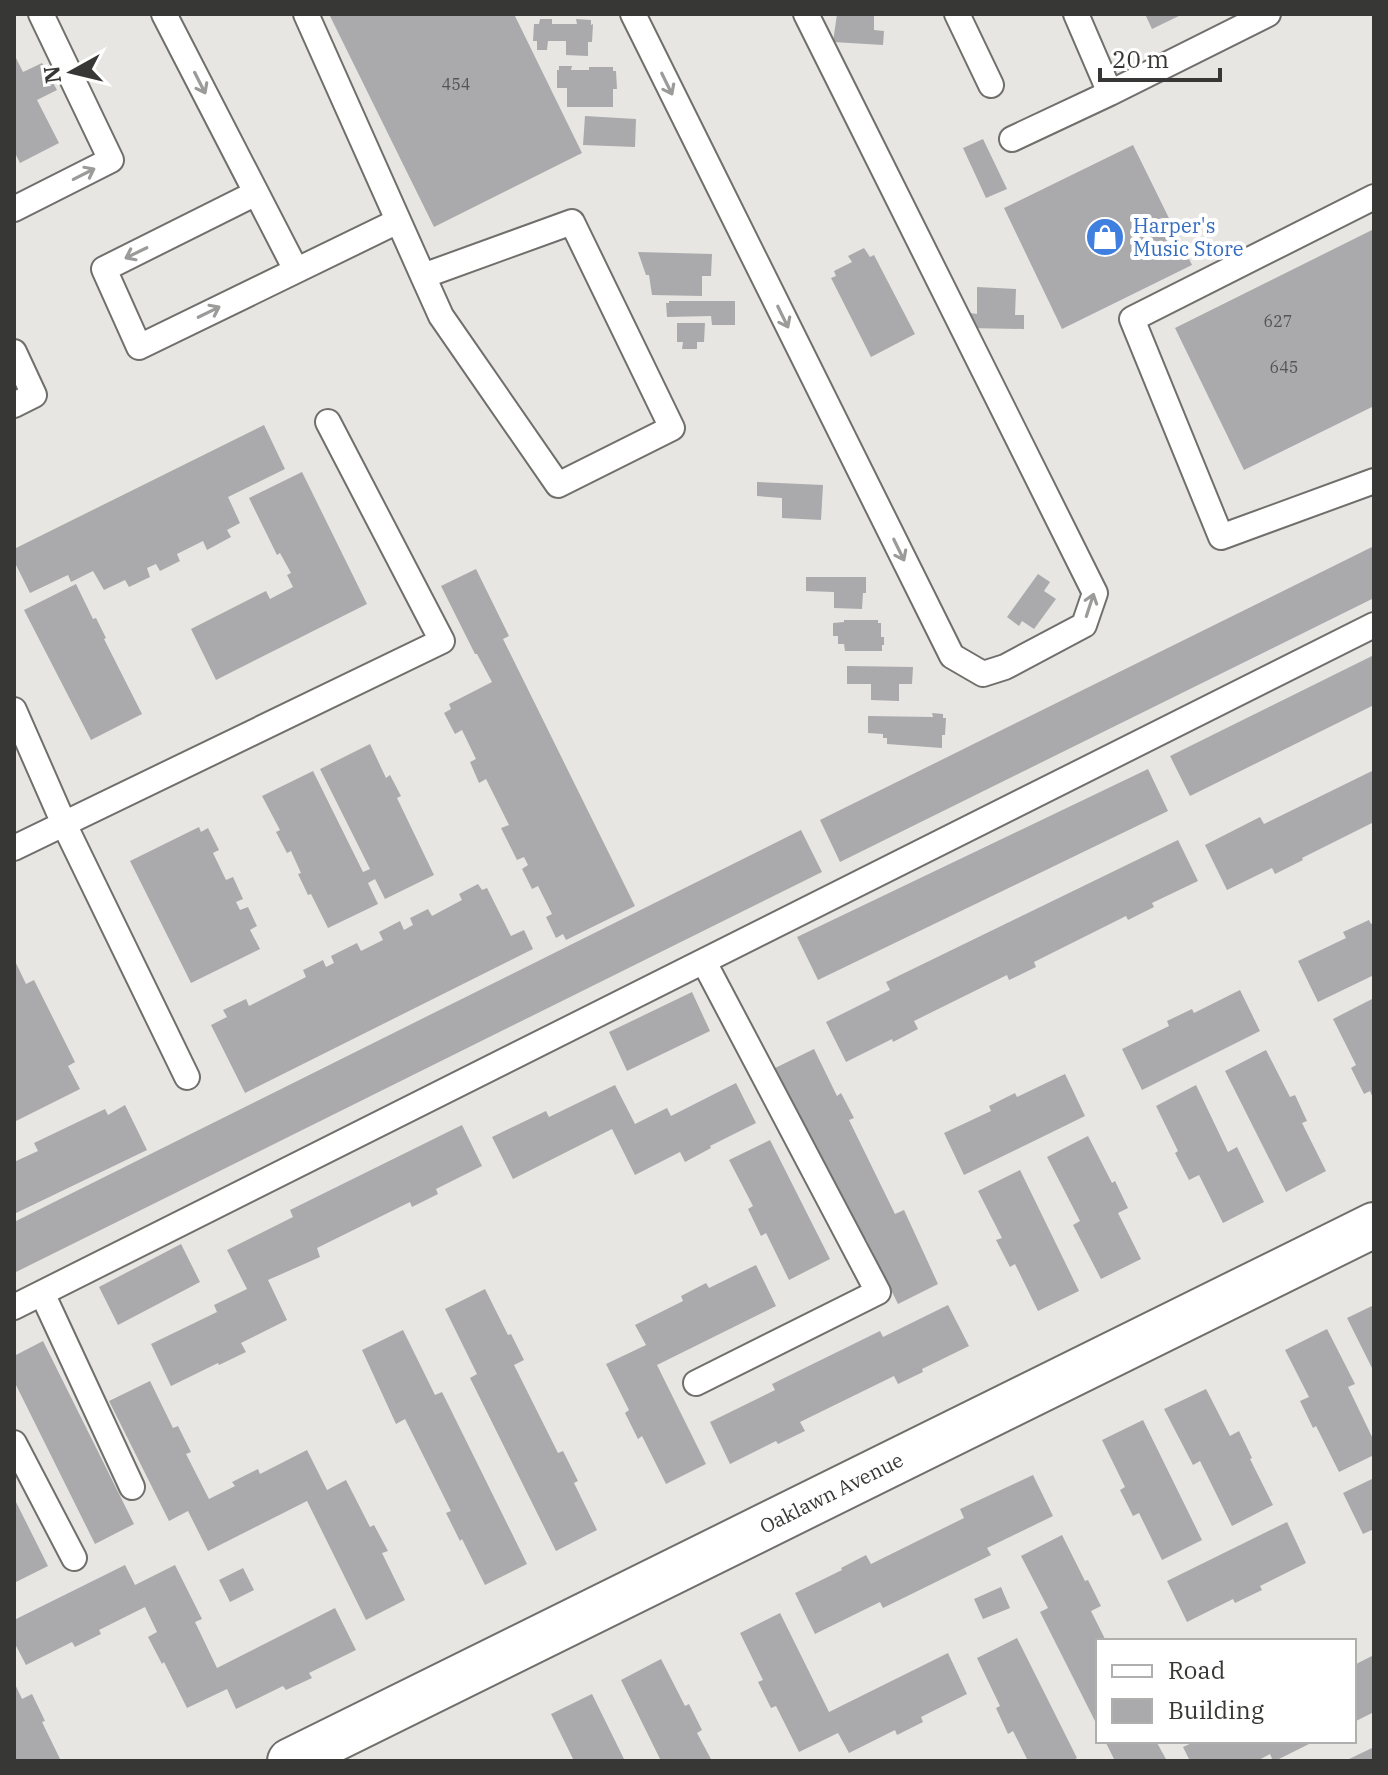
<svg xmlns="http://www.w3.org/2000/svg" width="1388" height="1775" font-family="'IBM Plex Serif',serif">
  <rect width="100%" height="100%" fill="#e7e6e2"/>
  <path fill="#aaaaad" d="M329,14H514L582,153L434,227Z
    M837,14L874,15V30L884,31L883,45L833,42Z
    M1145,14H1183L1152,29Z
    M540,19H552V24H577L576,19L591,20V25L593,24L592,42H588V56L566,55V41H548L547,50H537V41H533L534,24H539Z
    M14,54L23,72L42,63L57,90L37,100L59,143L20,163L14,151Z
    M559,66H572L571,70H589V67H613V71H616L617,89H613V107H567V88H557V70H559Z
    M585,116L636,119L635,147L583,145Z
    M983,139L1007,189L986,198L963,148Z
    M1133,145L1192,265L1062,329L1004,208Z
    M1374,229V406L1244,470L1175,328Z
    M864,248L870,257L874,255L915,334L871,357L831,278L836,276L834,271L852,262L848,256Z
    M638,252L712,254L711,276H702V296L652,295L649,275H646Z
    M977,287L1016,289L1015,315H1024V329L969,328L970,313L977,314Z
    M669,301H735V325H712L711,316L667,317L666,303H669Z
    M677,323H705L704,342H697V349H682L683,342H677Z
    M264,425L285,469L228,497L240,523L227,530L231,537L207,550L203,541L177,554L180,561L160,571L156,564L147,568L150,577L129,587L125,580L104,590L93,571L71,582L68,575L30,593L14,561V549Z
    M302,472L367,604L216,680L191,629L266,591L270,599L293,587L287,575L291,573L280,553L277,555L249,498Z
    M757,482L823,485L821,520L782,518V498L757,496Z
    M1374,546V598L840,862L820,820Z
    M476,569L509,636L503,639L635,906L566,940L563,934L556,938L546,917L552,914L538,886L532,889L522,869L528,865L524,857L517,860L501,828L509,825L486,779L479,783L470,762L476,759L462,730L455,734L444,713L451,709L449,704L492,682L477,654H475L441,586Z
    M1038,574L1050,582L1044,591L1056,599L1034,629L1022,621L1019,626L1007,617Z
    M806,577H866V593H863L862,609L834,608V592L806,591Z
    M76,584L93,619L96,618L106,638L104,639L142,714L91,740L24,610Z
    M844,620H878V623H881V637H884V645H882V651H845L844,644H838V636H833V623L844,622Z
    M1374,655V705L1190,796L1170,756Z
    M847,666L913,667L912,684H899V701L871,700V684H847Z
    M932,713L943,714V718H946L945,735H942V748L887,744V738H883V734L868,733V716L933,717Z
    M370,744L386,778L390,775L401,796L397,798L434,875L385,899L375,879L368,883L378,904L328,928L311,894L308,895L298,874L301,873L291,851L287,853L276,832L280,830L262,796L313,771L363,872L370,869L320,769Z
    M1148,769L1168,811L818,980L797,937Z
    M1374,770V822L1302,858L1303,860L1275,874L1272,868L1227,890L1205,845L1260,817L1264,824Z
    M199,827L201,832L208,828L219,850L213,853L226,880L233,877L243,899L236,902L240,910L248,907L257,926L250,930L260,949L191,983L130,861Z
    M801,830L822,872L14,1273V1222Z
    M1178,840L1198,881L1152,903L1154,907L1128,920L1126,916L1034,962L1036,967L1009,980L1007,975L914,1021L918,1029L893,1042L892,1039L846,1062L826,1022L890,990L886,982Z
    M478,884L482,890L487,888L511,936L524,930L533,949L245,1093L211,1025L227,1017L223,1010L246,999L249,1006L306,977L303,970L323,960L326,967L334,963L331,956L357,943L361,951L383,940L379,932L400,921L404,930L413,925L410,918L428,909L432,916L462,900L459,894Z
    M1369,920L1371,924L1374,922V975L1318,1002L1298,961L1346,938L1343,932Z
    M14,959L26,984L34,980L75,1062L68,1066L80,1089L14,1122Z
    M1240,990L1260,1031L1142,1090L1122,1049L1169,1026L1167,1021L1192,1009L1194,1013Z
    M692,992L710,1031L627,1071L609,1032Z
    M1374,998V1100L1370,1091L1364,1094L1351,1068L1356,1065L1333,1019Z
    M814,1049L837,1096L841,1093L854,1118L849,1120L895,1214L904,1210L938,1284L898,1304L866,1239L859,1242L773,1069Z
    M1266,1050L1290,1097L1295,1095L1307,1121L1302,1123L1326,1171L1286,1192L1225,1071Z
    M1065,1074L1085,1116L964,1175L944,1133L991,1111L989,1106L1015,1093L1017,1097Z
    M736,1083L756,1123L710,1146L711,1148L685,1162L680,1152L635,1175L612,1129L513,1179L492,1137L546,1111L549,1117L615,1085L635,1124L667,1108L671,1116Z
    M1196,1085L1228,1152L1237,1147L1264,1202L1223,1223L1199,1175L1189,1180L1175,1153L1178,1151L1156,1106Z
    M125,1105L147,1150L14,1214V1162L38,1151L34,1143L105,1109L108,1115Z
    M462,1125L482,1166L436,1189L438,1194L412,1207L410,1202L317,1248L320,1257L268,1280L287,1320L241,1343L246,1352L219,1365L218,1363L171,1386L151,1344L217,1312L214,1305L247,1289L227,1250L293,1217L290,1210Z
    M1088,1136L1112,1183L1115,1181L1128,1208L1118,1213L1141,1259L1101,1279L1073,1225L1080,1221L1047,1157Z
    M770,1140L830,1259L789,1280L766,1233L761,1236L748,1209L753,1206L729,1160Z
    M1020,1170L1079,1291L1038,1311L1015,1264L1010,1267L996,1240L1002,1238L978,1191Z
    M181,1244L200,1282L118,1325L99,1287Z
    M756,1265L776,1306L657,1365L706,1464L666,1484L642,1436L638,1439L625,1413L629,1410L606,1364L646,1345L635,1325L683,1301L681,1296L706,1283L709,1288Z
    M485,1289L508,1335L511,1334L524,1360L514,1365L558,1453L563,1451L578,1481L574,1483L597,1530L556,1551L470,1378L477,1374L445,1309Z
    M948,1305L969,1346L922,1369L923,1372L898,1384L894,1376L800,1422L805,1431L778,1444L776,1441L730,1464L710,1422L775,1390L772,1384L880,1331L883,1337Z
    M1374,1305V1372L1347,1318Z
    M1327,1329L1355,1384L1348,1387L1374,1441V1455L1339,1472L1316,1426L1313,1428L1300,1401L1309,1397L1285,1350Z
    M403,1330L435,1395L442,1392L527,1564L485,1585L462,1539L460,1541L446,1513L451,1511L405,1419L396,1424L362,1350Z
    M43,1341L134,1524L95,1544L14,1381V1356Z
    M150,1381L173,1428L178,1426L191,1452L186,1454L209,1499L235,1486L232,1482L258,1469L260,1474L307,1450L327,1490L346,1480L370,1527L374,1525L388,1551L382,1553L405,1600L366,1620L307,1501L208,1551L188,1511L169,1521L109,1401Z
    M1206,1389L1230,1436L1239,1431L1252,1458L1250,1459L1273,1505L1232,1526L1200,1461L1193,1465L1164,1409Z
    M1143,1420L1202,1540L1162,1560L1139,1513L1133,1516L1120,1490L1125,1487L1102,1440Z
    M1033,1475L1053,1516L987,1548L991,1555L883,1608L880,1602L815,1634L795,1593L842,1570L841,1568L866,1555L871,1564L964,1518L960,1509Z
    M1374,1478V1529L1363,1534L1343,1493Z
    M14,1498L48,1566L14,1583Z
    M1287,1522L1306,1563L1260,1586L1262,1590L1235,1603L1233,1599L1187,1622L1167,1581Z
    M1062,1535L1085,1581L1088,1580L1101,1606L1091,1611L1106,1641H1098V1727L1040,1612L1048,1608L1021,1556Z
    M125,1565L135,1585L175,1565L202,1619L195,1622L217,1668L335,1608L356,1650L309,1673L312,1678L286,1690L283,1686L236,1709L227,1689L187,1708L164,1662L162,1664L148,1637L157,1632L145,1607L99,1630L101,1634L75,1647L72,1642L26,1665L14,1642V1620Z
    M243,1568L254,1590L230,1602L219,1580Z
    M1001,1587L1010,1608L983,1619L974,1599Z
    M780,1613L829,1712L948,1653L967,1694L921,1717L923,1722L897,1735L895,1730L849,1753L838,1733L799,1752L776,1706L771,1708L758,1682L763,1680L740,1633Z
    M1017,1638L1077,1758L1071,1761H1028L1013,1731L1008,1734L996,1708L1000,1706L977,1658Z
    M1374,1655V1712L1354,1722V1665Z
    M661,1659L685,1706L689,1704L702,1730L697,1733L712,1761H661L621,1680Z
    M14,1682L22,1699L32,1694L45,1721L42,1722L61,1761H14Z
    M592,1694L625,1761H574L551,1714Z
    M1105,1741H1156L1167,1761H1115Z
    M1196,1741H1315L1275,1761H1273L1270,1754L1257,1761H1190L1183,1747Z
    M1374,1747V1761H1345Z"/>
  <g fill="none" stroke-linecap="round" stroke-linejoin="round">
    <g stroke="#706f6c" stroke-width="28">
      <path id="service" d="M164,14L296,270
        M306,14L423,276L441,316L558,485L672,428L572,222L423,276
        M633,14L952,656L983,674L1005,667L1084,625L1095,593L806,14
        M957,14L991,85
        M1110,93L1268,14
        M1012,139L1110,93L1076,14
        M256,193L104,269L139,347L398,221
        M1374,197L1132,319L1221,537L1374,481
        M14,209L111,160L41,14
        M14,352L34,395L14,405
        M14,710L64,824L187,1077
        M14,848L442,641L328,422
        M42,1293L132,1487
        M14,1307L1374,625
        M696,1383L878,1292L704,962
        M14,1443L74,1558"/>
    </g>
    <g stroke="#706f6c" stroke-width="48">
      <g id="minor">
        <path id="s1" d="M290,1761L1374,1225"/>
      </g>
    </g>
    <use href="#service" stroke="#fff" stroke-width="24"/>
    <use href="#minor" stroke="#fff" stroke-width="44"/>
  </g>
  <defs><path id="oneway-shaft" d="M-6 0H5M1.5-3L5.5 0L1.5 3" fill="none" stroke-width="1.6" stroke-linecap="round" stroke-linejoin="round" transform="scale(2)"/></defs>
  <g stroke="#9b9b9a">
    <use href="#oneway-shaft" transform="translate(200 83) rotate(63)"/>
    <use href="#oneway-shaft" transform="translate(667 84) rotate(64)"/>
    <use href="#oneway-shaft" transform="translate(84 174) rotate(-27)"/>
    <use href="#oneway-shaft" transform="translate(136 253) rotate(154)"/>
    <use href="#oneway-shaft" transform="translate(209 312) rotate(-26)"/>
    <use href="#oneway-shaft" transform="translate(783 317) rotate(64)"/>
    <use href="#oneway-shaft" transform="translate(899 550) rotate(64)"/>
    <use href="#oneway-shaft" transform="translate(1090 605) rotate(-72)"/>
  </g>
  <defs>
    <g id="shop-disc" transform="scale(2)"><circle r="9.5" fill="#3f7fe0" stroke="#fff"/><path d="M-5-2.5h2.3a2.7 3.5 0 0 1 5.4 0H5L5.5 6h-11ZM-1.5-2.5h3a1.5 2.3 0 0 0-3 0Z" fill="#fff"/></g>
  </defs>
  <g fill-rule="evenodd">
    <use href="#shop-disc" x="1105" y="237"/>
  </g>
  <g text-anchor="middle" stroke-width="8" stroke-linejoin="round" paint-order="stroke">
    <g font-size="16" fill="#545453">
      <text x="456" y="90">454</text>
      <text x="1278" y="327">627</text>
      <text x="1284" y="373">645</text>
    </g>
    <g font-size="20" fill="#366cbe" stroke="#fff" text-anchor="start">
      <text x="1133" y="233">Harper's<tspan x="1133" dy="23">Music Store</tspan></text>
    </g>
    <g font-size="20" fill="#373735" stroke="#fff">
      <text dy="7" stroke="none"><textPath href="#s1" startOffset="604">Oaklawn Avenue</textPath></text>
    </g>
  </g>
  <rect width="1388" height="1775" fill="none" stroke="#373735" stroke-width="32"/>
  <rect x="1096" y="1639" width="260" height="104" fill="#ffffff" stroke="#afafae" stroke-width="2"/>
  <rect x="1112" y="1665" width="40" height="12" fill="#ffffff" stroke="#afafae" stroke-width="2"/>
  <text x="1168" y="1679" font-size="24" fill="#373735">Road</text>
  <rect x="1112" y="1699" width="40" height="24" fill="#aaaaad" stroke="#afafae" stroke-width="2"/>
  <text x="1168" y="1719" font-size="24" fill="#373735">Building</text>
  <g transform="translate(72 72) rotate(262)" stroke="#ffffff" stroke-width="6" paint-order="stroke">
  <path d="M0-6L14 30L0 20L-14 30Z" fill="#373735"/>
  <text y="-12" font-size="22" font-weight="bold" text-anchor="middle" fill="#373735">N</text>
  </g>
  <path d="M1100 68v12h120v-12" fill="none" stroke="#373735" stroke-width="4"/>
  <text x="1112" y="68" font-size="24" fill="#373735" stroke="#ffffff" stroke-width="6" paint-order="stroke">20 m</text>
</svg>
